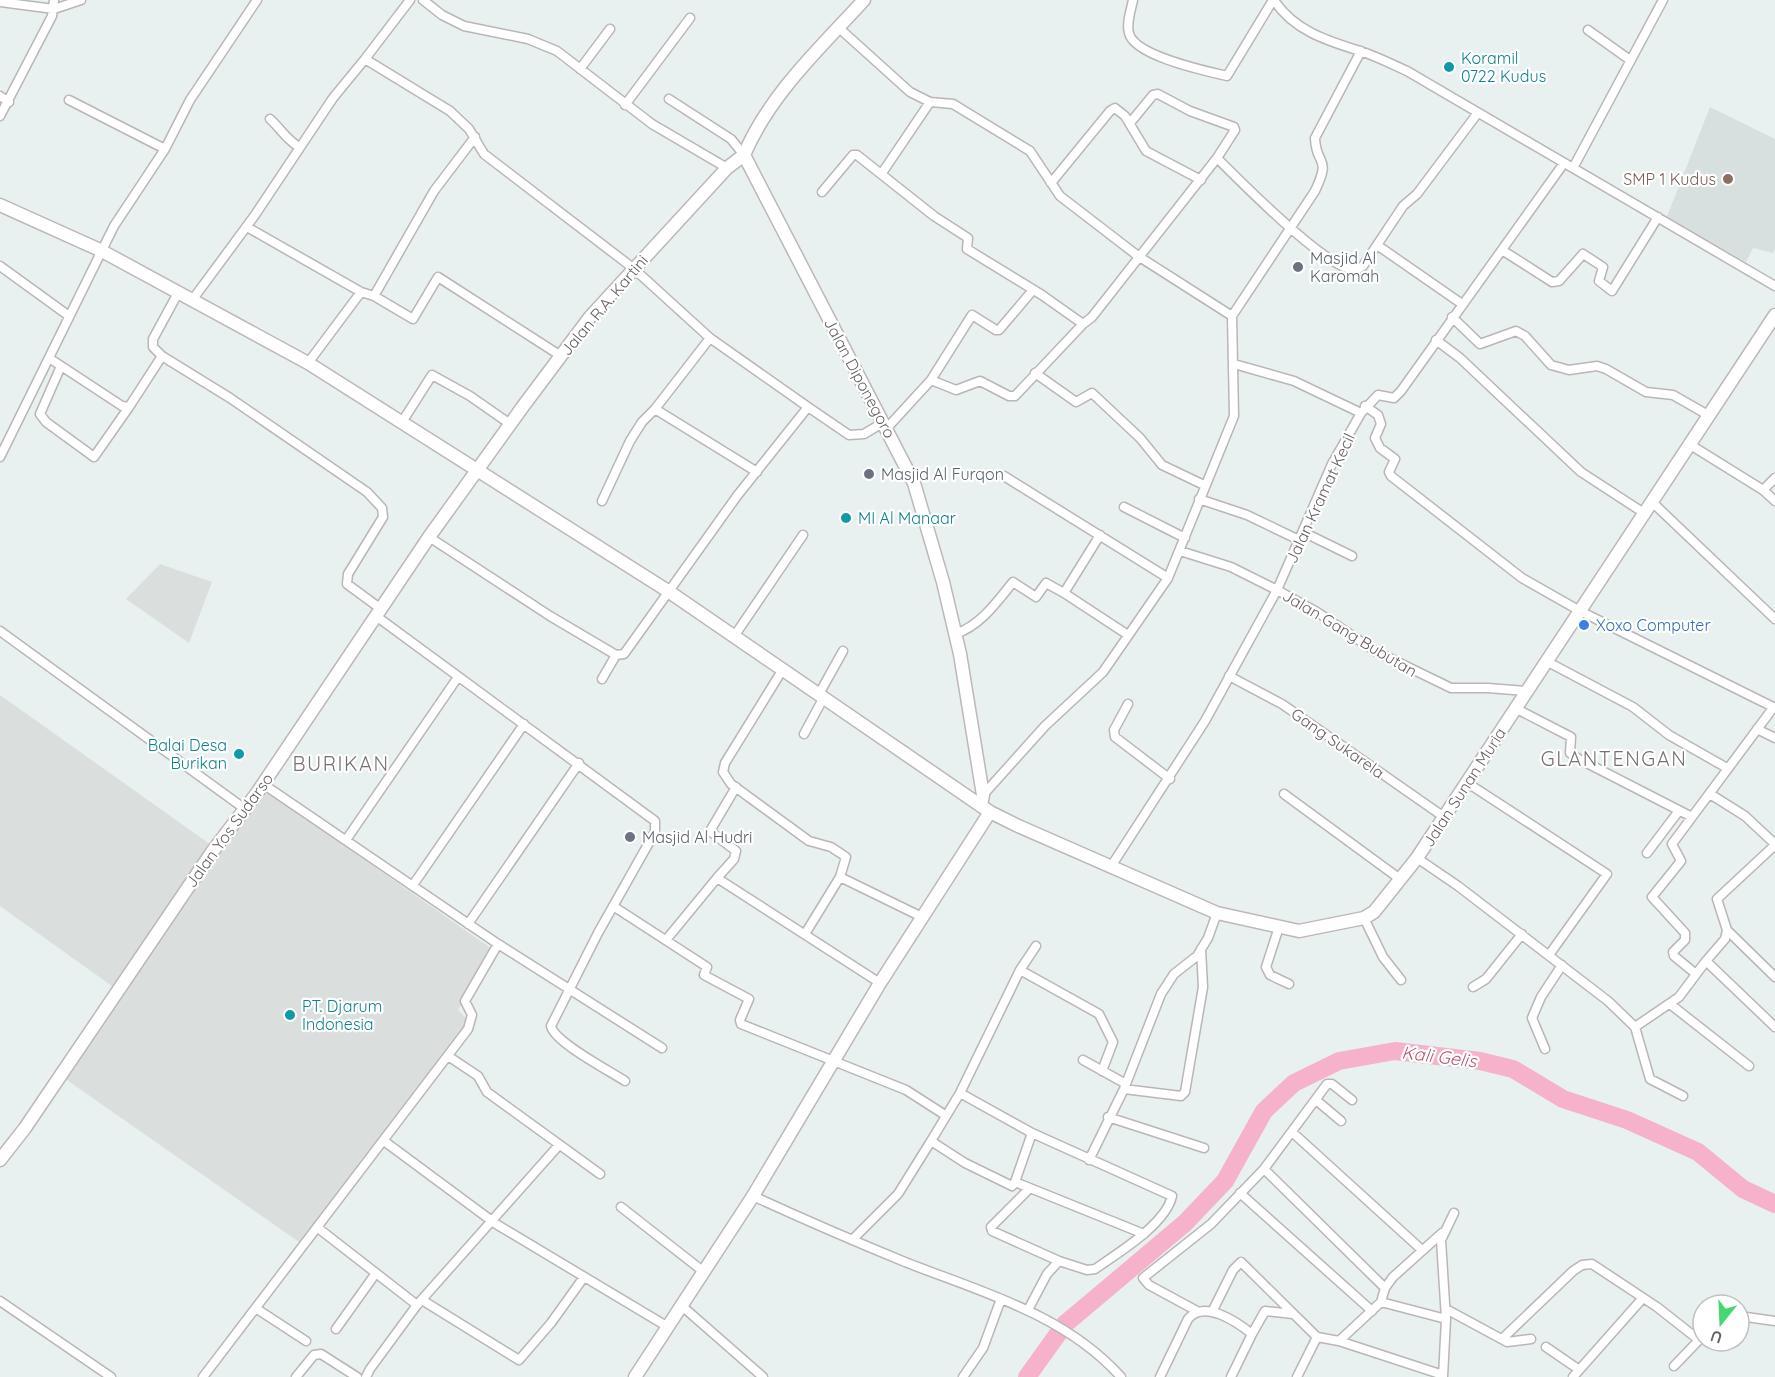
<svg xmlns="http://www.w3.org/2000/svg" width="1775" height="1377" font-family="Quicksand,sans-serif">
  <rect width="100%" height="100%" fill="#e8f0f0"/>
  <path fill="#dadfde" d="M160,564L212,582L189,643L126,599Z
    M0,695L221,852L266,791L495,951L458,1010L469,1021L302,1244L64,1078L123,994L0,906Z"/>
  <path fill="#d7dfdf" d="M1710,107L1775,139V249L1773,253L1753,248L1746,262L1666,219Z"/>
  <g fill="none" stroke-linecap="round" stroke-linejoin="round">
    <path stroke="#f6b2ca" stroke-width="18" d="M1027,1377L1065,1324L1185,1223L1225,1181L1264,1111L1294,1083L1339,1061L1395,1051L1480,1061L1513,1069L1563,1099L1627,1120L1698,1152L1743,1189L1775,1204"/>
    <g stroke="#bbb5b6" stroke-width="11">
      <path id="street" d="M423,0L442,15L464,26L528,39L557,51L652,124L727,168
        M1133,0C1131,10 1126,24 1129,33C1134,56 1206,71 1227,76L1273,0
        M1274,0C1294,31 1328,41 1360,51C1376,56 1391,64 1407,71L1775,286
        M0,2L54,9L81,0
        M839,28L910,92L930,102L953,104L1030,151L1060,196L1138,256L1232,316
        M1588,30L1630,60
        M365,59L410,0
        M580,69L610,29
        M0,96L9,102
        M669,99L731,139L744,155
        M69,100L165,149
        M625,105L690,18
        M0,116L52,16L54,0
        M270,119C281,129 286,139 299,147
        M1130,123L1153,95L1158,94L1190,111L1234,127L1235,130L1217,158
        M1573,168L1663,0
        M882,173L930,102
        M1051,183L1110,111L1115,108L1125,116L1146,151L1201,180
        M822,192L853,155H857L934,216L968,238L967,249L1042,295L1083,324L1092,317L1217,158C1242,183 1320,262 1350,269C1356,270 1358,269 1363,266L1403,206L1417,194L1477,114
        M247,227L361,292L374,296L434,191L475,137
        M1377,245L1462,304
        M1502,250L1552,282L1559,281L1583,254L1603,267L1599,281L1612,291L1658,217
        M0,266L69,316
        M374,296L413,319L438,277L561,356
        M193,299L255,215L333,98L365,59L450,111L469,129L484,154L633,268L710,338L808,407L737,496L624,654L616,655L550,616L429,537
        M1452,317L1480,344L1516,331L1525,336L1551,365L1569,370L1597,366L1606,369L1646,392L1673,395L1708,415
        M1436,340L1460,358L1581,472L1644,513
        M162,356L230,398L367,492L382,508L383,517L348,574L347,584L381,609
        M49,358L122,406L129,407L162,356L153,347V339L178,293
        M308,363L361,292
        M1234,364L1294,381L1361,413
        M61,366L40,414L46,422L94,457L129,407
        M1035,373L1076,402L1092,393L1140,438L1162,465L1204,485
        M931,380L956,390L980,381L1009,396H1015L1083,324
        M1365,406L1378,415L1381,424L1375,438L1380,448L1395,459L1389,472L1391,476L1522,578L1580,611L1775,708
        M808,407L849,435L864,434L884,422
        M655,409L757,472
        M402,422L432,375L470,396L510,424
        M887,428L931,380L972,315L996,330H999L1033,290
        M1689,444L1763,490L1775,501
        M0,457L114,226L165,149L190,100L257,0
        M1004,476L1168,578
        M1763,490L1775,478
        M1199,499L1247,515L1299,540
        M602,501L630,441L642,422L655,409L710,338
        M1652,502L1775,619
        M1124,507L1185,538
        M1303,532L1352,556
        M1180,551L1231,567L1277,590L1317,612L1375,651L1451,688H1488L1526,691
        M1064,593L1128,635
        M376,616L655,821V832L598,933L551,1026C554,1042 610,1071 625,1081
        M0,631L245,809
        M955,634C980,626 997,602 1013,582L1036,597L1046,583L1064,593L1100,535
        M735,635L803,535
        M1546,661L1633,707L1669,735L1727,768
        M783,669L725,763L723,772L731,784L809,841L831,847L846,857L840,877L805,934
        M1229,676L1282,704L1444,817
        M602,679L616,655
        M819,694L843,651
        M1128,704L1114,730L1115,737L1170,779
        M1515,708L1571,737L1570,753L1579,759L1692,817L1773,708
        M1757,729L1775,738
        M804,734L824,697
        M1466,782L1607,874L1549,955
        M263,784L498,944L662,1048
        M736,787L710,831L736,851L734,859L717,878L880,983
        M1284,794L1400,879
        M1710,794L1745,816L1775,844
        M983,795L1045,726L1103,672L1168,578L1234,416L1232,316L1315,191C1332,155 1316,167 1315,138L1361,51
        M1692,817L1672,844L1681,861L1652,897L1685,933V940L1673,952L1674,956L1696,974
        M346,840L458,677
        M1647,853L1678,812
        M1417,858L1458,886L1608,1001L1635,1027L1650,1079L1683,1096
        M1110,868L1205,721L1277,590L1332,464L1361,413L1378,395L1394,398L1401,391L1564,163
        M840,877L922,917
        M413,885L524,724
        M613,906L707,967L704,975L749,999L740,1020L741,1024L906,1090L945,1115
        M1364,918L1383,957L1401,980
        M468,924L579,763
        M1279,927L1266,967L1270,975L1289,984
        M1727,930L1775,977
        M666,940L717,878
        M1706,961L1725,939L1727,930L1717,899L1775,845
        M1020,970L1099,1014L1113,1042L1102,1071
        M1473,987L1486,979L1522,934
        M1670,1004L1749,1066
        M1635,1027L1679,997L1706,961L1775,1027
        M1545,1049L1532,1018L1541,997L1562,965
        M448,1056L478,1076L487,1092L600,1174
        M1083,1060L1126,1084
        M1124,1089L1181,1096L1185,1092L1203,987L1201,949
        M1316,1100L1341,1121
        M1108,1117L1204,1148
        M1292,1132L1422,1250
        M1032,1133L960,1093L1020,970L1036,946
        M384,1141L496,1224L668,1327
        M931,1141L960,1093
        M1089,1160L1124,1089L1161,994L1174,974L1197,956L1208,938L1217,913
        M1264,1169L1327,1084H1332L1352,1100
        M1029,1189L991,1227L992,1231L1059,1261
        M1240,1193L1372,1311
        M753,1196C803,1219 854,1241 905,1262C981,1292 1065,1314 1121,1377
        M621,1207L704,1272
        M318,1228L417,1305
        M852,1240L898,1194L931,1141L965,1163L1012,1186L1015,1182
        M1385,1288L1393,1277L1442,1233
        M422,1300L519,1360L551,1323L584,1277
        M0,1301L111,1377
        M682,1306L763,1377
        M257,1309L306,1341
        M1446,1309L1507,1342L1531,1339
        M1028,1310L1047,1274L1059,1261L1087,1270L1095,1269C1118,1253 1166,1224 1172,1196L1032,1133L1015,1182L1144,1234
        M1197,1311L1149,1285L1143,1278L1211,1224L1264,1169L1385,1288L1381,1302
        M1212,1312L1233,1270L1241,1262L1317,1337
        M1739,1316L1775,1321
        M336,1329L376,1273
        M1252,1334L1265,1311L1293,1314
        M1502,1339L1573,1271L1582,1265L1592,1264L1657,1307L1699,1340L1703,1336
        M1339,1341L1443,1375
        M1546,1347L1578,1369
        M1674,1366L1699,1340
        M203,1377L468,1029L472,1015L465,1001L498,944
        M296,1377L314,1355L321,1354L357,1377
        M366,1377L370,1369L417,1305L559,1145
        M963,1377L983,1348L1001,1299
        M1160,1377L1188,1319C1204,1299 1237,1322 1252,1334L1231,1377
        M1297,1377L1317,1337L1339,1341L1381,1302L1446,1319
        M1443,1377L1446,1319L1441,1240L1454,1213
        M1573,1377L1642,1299"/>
    </g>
    <g stroke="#beb7b8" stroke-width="15">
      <path id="secondary" d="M864,0C821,47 769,95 744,155L914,483L943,582L960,654L983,795L981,806
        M0,205L100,250L308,363L668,591L990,812L1016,825L1217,913L1299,931L1364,918L1374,912L1417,858L1775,315
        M0,1160L25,1128L212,852L257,793L429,537L524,405L590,317L727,168L744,155
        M635,1377L753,1196L880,983L990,812"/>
    </g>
    <use href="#street" stroke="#fff" stroke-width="8"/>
    <use href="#secondary" stroke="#fff" stroke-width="12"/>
  </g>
  <g fill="#0f9aa8" stroke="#fff" stroke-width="2">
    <circle cx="1449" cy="67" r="6"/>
    <circle cx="846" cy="518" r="6"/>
    <circle cx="239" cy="754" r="6"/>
    <circle cx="290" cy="1015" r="6"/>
  </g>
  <circle fill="#8d6e63" stroke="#fff" stroke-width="2" cx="1728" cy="179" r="6"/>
  <g fill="#6b7280" stroke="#fff" stroke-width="2">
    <circle cx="1298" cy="267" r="6"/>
    <circle cx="869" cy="474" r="6"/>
    <circle cx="630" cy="837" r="6"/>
  </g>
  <circle fill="#3f7fe0" stroke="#fff" stroke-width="2" cx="1584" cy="625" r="6"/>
  <g text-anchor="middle" stroke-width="4.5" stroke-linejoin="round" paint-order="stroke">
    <g font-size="16" fill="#0d838f" stroke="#fff" text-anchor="start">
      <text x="1461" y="64">Koramil<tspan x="1461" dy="18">0722 Kudus</tspan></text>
      <text x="858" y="524">MI Al Manaar</text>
      <text x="227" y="751" text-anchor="end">Balai Desa<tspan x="227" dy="18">Burikan</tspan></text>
      <text x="302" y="1012">PT. Djarum<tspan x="302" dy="18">Indonesia</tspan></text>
    </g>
    <g font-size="16" fill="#785e54" stroke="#fff" text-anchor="end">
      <text x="1716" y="185">SMP 1 Kudus</text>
    </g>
    <g font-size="16" fill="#5b616d" stroke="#fff" text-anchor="start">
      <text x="1310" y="264">Masjid Al<tspan x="1310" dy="18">Karomah</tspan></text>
      <text x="881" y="480">Masjid Al Furqon</text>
      <text x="642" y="843">Masjid Al Hudri</text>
    </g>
    <g font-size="16" fill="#676061" stroke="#fff">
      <text transform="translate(604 305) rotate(-50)" y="6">Jalan R.A. Kartini</text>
      <text transform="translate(860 378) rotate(62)" y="6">Jalan Diponegoro</text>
      <text transform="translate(1320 498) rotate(-65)" y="6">Jalan Kramat Kecil</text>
      <text transform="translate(1350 633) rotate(31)" y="6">Jalan Gang Bubutan</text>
      <text transform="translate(1338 743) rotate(35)" y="6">Gang Sukarela</text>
      <text transform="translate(1464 787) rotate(-57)" y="6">Jalan Sunan Muria</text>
      <text transform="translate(229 830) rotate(-54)" y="6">Jalan Yos Sudarso</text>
    </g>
    <g font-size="16" fill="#366cbe" stroke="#fff" text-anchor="start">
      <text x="1596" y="631">Xoxo Computer</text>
    </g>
    <g font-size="18" font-style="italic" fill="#b75772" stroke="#fff">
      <text transform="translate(1439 1057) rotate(7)" y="6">Kali Gelis</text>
    </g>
    <g font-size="20" letter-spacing="1.5" fill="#787173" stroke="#fff">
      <text x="1614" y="766">GLANTENGAN</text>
      <text x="341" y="771">BURIKAN</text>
    </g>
  </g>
  <g transform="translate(1721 1323) rotate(198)"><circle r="28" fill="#ffffff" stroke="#c2bfc0" stroke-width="1.5"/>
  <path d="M0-4.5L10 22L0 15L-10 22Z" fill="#48d671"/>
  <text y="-9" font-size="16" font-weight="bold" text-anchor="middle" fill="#676061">U</text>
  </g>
</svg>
